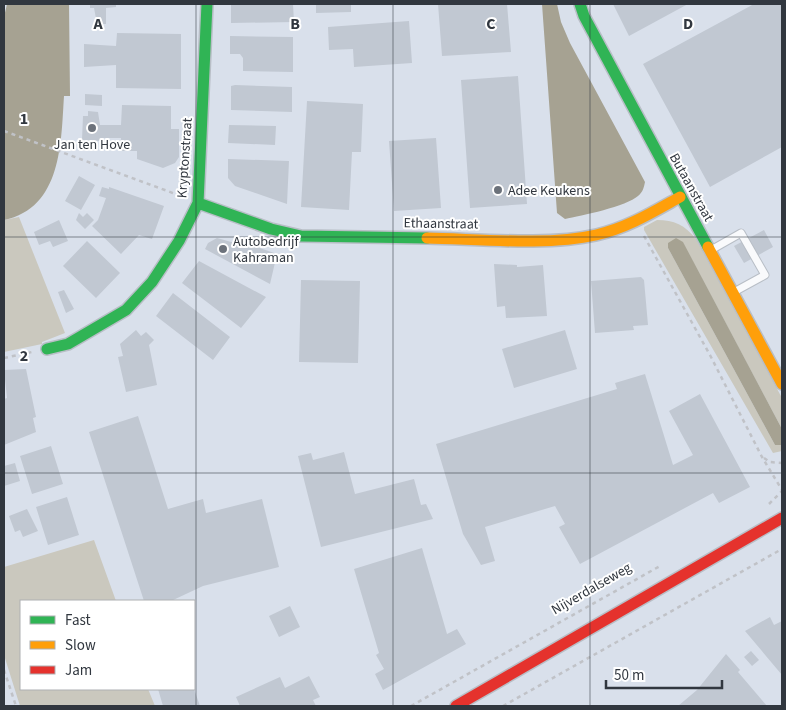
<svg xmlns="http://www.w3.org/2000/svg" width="786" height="710" font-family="'Source Sans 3',sans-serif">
  <rect width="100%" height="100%" fill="#d9e0eb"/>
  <path fill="#cac8be" d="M19,217L65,333L42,342V344L4,352V220Z
    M657,220C674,220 685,225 696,239L782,398V429L683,243L668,248L775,445H782V451L773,453L644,230V227Z
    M94,540L116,601H21V689H148L155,706H20L4,655V567Z"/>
  <path fill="#a6a292" d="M7,4H69L70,96H64C61,142 62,208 4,220V17Z
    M542,4H557L561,22L570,43L645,182C644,187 643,192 638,196C627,206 581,216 565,219L557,213Z
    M676,238L683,242L782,429V445H775L668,248V243Z"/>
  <path fill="#c1c8d2" d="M90,4H116V7L106,8V24H97L94,8H90Z
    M231,4H293L294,22L231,23Z
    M316,4H351V12L316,13Z
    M438,4H507L511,52L442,56Z
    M613,4H688L629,36Z
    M754,4H782V147L710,187L643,64Z
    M409,21L412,63L354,67L353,49L329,50L328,27Z
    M117,33L181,34V89L116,88V65L84,67V44L116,46Z
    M230,36L293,37V72L243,71V58L240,54H230Z
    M518,76L527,204L470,208L461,80Z
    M235,85L292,87V112L231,110V86Z
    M85,94L102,95V106L85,105Z
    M307,101L363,104L361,152H352L349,210L301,207Z
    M122,105L171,106V129H179V157L175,163L163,168L137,159V151H120L121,138H100V141L82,140L83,116H88V111L98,112L100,125H121Z
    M229,125L276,126L275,145L228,143Z
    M436,138L441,208L394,211L389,141Z
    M228,159L289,161L287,204L235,186L228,178Z
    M79,176L95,185L81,210L65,201Z
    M102,187L109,189V187L164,206L152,239L139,235L121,254L92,226L98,220L106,198L99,196Z
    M79,213L83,217L87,213L94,220L85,229L76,220Z
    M59,220L68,241L53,247L50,241L39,245L34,232Z
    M764,230L773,247L744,263L734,246Z
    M217,238L242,245L243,242L277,254L270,284L205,249L208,243Z
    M87,241L120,273L96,298L63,266Z
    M199,261L266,297L241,328L182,283Z
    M494,264L517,265V267L543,265L547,316L506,318L505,306L497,307Z
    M641,277L644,280L648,325L633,326L634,330L595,333L591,281Z
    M301,280L360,281L358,363L299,362Z
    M64,290L74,309L66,313L58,292Z
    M173,293L230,337L213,360L156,316Z
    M136,330L141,336L146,332L154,340L149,345L157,385L126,392L118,357L123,356L120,344Z
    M565,330L577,369L514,388L502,349Z
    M26,369L36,417L33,418L36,432L4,445V399L7,398L4,370Z
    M645,374L673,465L693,455L669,411L700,394L750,487L719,503L713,493L580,564L559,527L565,524L555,506L485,527L495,561L481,565L463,534L436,444L617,389L615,383Z
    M138,416L168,509L203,499L206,513L262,499L279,567L203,586L171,601H144L89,432Z
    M51,446L63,484L32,494L20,456Z
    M344,452L355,494L414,479L421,505L426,504L433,519L321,547L298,456L311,453L313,460Z
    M15,463L20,481L4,486V466Z
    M67,497L79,535L48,545L36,507Z
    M27,509L38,531L23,537L20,530L15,532L9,516Z
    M422,548L447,634L457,629L466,644L383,690L375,674L384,669L376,655L379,653L354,569Z
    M290,606L300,627L279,637L269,616Z
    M770,617L774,625L782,621V675L745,631Z
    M751,651L759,660L752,666L744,657Z
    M726,654L740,670L738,672L767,706H678L697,690Z
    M309,676L320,697L313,700L316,706H240L236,697L280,677L285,688Z
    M158,689H194L200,706H163Z"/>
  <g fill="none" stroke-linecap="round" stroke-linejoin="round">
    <g stroke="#b8bec6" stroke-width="9">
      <path id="lane" d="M711,250L741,233L765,275L734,292"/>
    </g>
    <g stroke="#b8bec6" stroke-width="14">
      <path id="fast" d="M580,4L584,16L708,247
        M198,203L271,229L301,236L427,238
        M47,349L68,344L126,310L152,282L179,241L198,203L207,4"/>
    </g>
    <g stroke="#b8bec6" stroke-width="14">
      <path id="slow" d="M427,238C478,239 547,246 596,235C627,228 653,212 680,197
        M708,247L782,384"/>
    </g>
    <g stroke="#b8bec6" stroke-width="14">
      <path id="jam" d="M456,706L782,518"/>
    </g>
    <path stroke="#c0c2c7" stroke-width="2.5" stroke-dasharray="4 4" stroke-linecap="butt" d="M4,131L181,196
      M644,236L711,357L762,457L782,490
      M4,358L32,352
      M764,458L770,462L782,463
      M769,504L782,491
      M4,670L16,706
      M411,706L660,566
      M503,706L782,549"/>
    <use href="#lane" stroke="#f9fafc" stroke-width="7"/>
    <use href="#fast" stroke="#30b455" stroke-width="11"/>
    <use href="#slow" stroke="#ff9f0a" stroke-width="11"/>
    <use href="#jam" stroke="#e5322d" stroke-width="11"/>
  </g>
  <path fill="none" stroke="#31373f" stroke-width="1" stroke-opacity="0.55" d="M196,4V706M393,4V706M590,4V706M4,237H782M4,473H782"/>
  <g fill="#6c727b" stroke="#fff" stroke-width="2">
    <circle cx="92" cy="128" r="5"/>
    <circle cx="498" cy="190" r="5"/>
    <circle cx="223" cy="249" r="5"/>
  </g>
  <g text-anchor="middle" stroke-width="4" stroke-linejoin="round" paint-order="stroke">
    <g font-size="14" fill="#31373f" stroke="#fff" text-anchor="start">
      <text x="92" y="149" text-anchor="middle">Jan ten Hove</text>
      <text x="508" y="195">Adee Keukens</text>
      <text x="233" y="246">Autobedrijf<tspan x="233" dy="16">Kahraman</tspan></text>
    </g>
    <g font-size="14" fill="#31373f" stroke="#fff">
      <text transform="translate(184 158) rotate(-86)" y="5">Kryptonstraat</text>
      <text transform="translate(692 187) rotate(61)" y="5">Butaanstraat</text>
      <text transform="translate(441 223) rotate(1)" y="5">Ethaanstraat</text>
      <text transform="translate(591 588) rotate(-30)" y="5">Nijverdalseweg</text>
    </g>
  </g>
  <g font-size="16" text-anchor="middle" font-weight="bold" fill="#31373f" stroke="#fff" stroke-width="4" stroke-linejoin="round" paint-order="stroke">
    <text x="98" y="29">A</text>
    <text x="295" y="29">B</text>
    <text x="491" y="29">C</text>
    <text x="688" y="29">D</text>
    <text x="24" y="124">1</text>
    <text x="24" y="361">2</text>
  </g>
  <rect width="786" height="710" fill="none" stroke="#31373f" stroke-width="10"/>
  <rect x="20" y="600" width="175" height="90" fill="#ffffff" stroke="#adafb2"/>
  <rect x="30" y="616" width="25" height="8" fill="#30b455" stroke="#adafb2"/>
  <text x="65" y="625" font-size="15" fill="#31373f">Fast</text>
  <rect x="30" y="641" width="25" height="8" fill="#ff9f0a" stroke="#adafb2"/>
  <text x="65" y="650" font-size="15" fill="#31373f">Slow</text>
  <rect x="30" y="666" width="25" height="8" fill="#e5322d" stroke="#adafb2"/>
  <text x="65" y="675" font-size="15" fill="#31373f">Jam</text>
  <path d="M606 680v8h116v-8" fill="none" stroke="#31373f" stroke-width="2.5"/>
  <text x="614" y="680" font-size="15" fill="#31373f" stroke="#ffffff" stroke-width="4" paint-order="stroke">50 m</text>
</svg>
